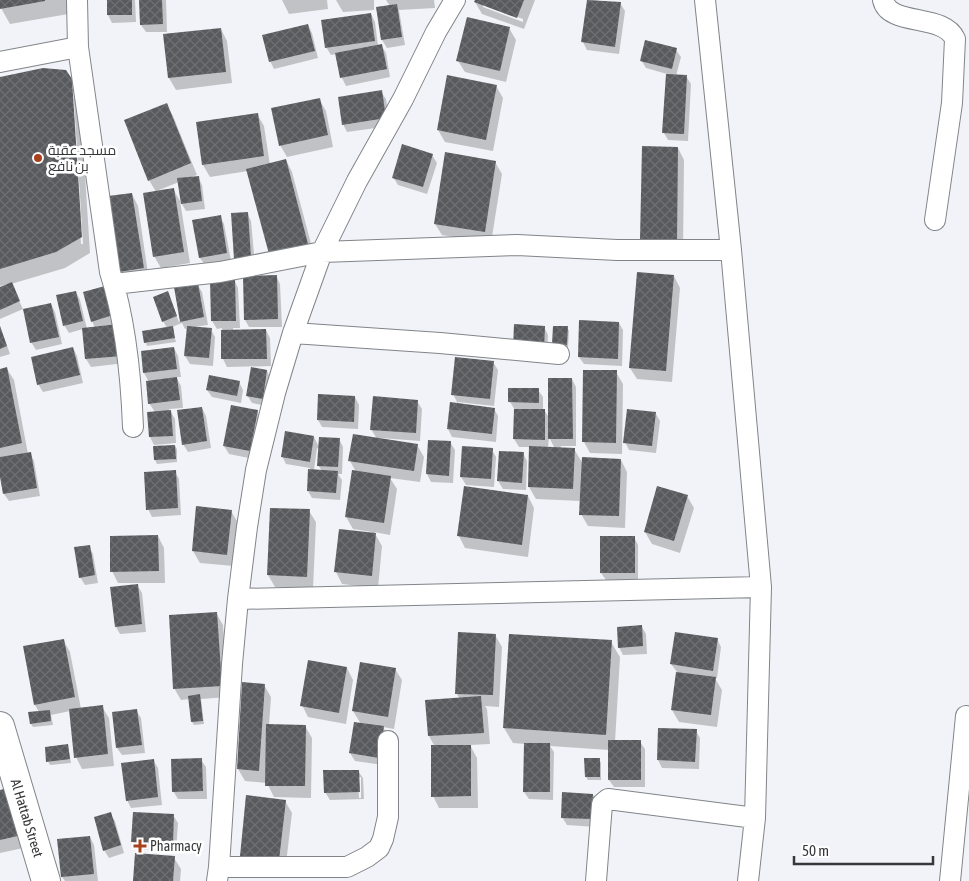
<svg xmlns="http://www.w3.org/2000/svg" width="969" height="881" font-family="'Asap Condensed',Cairo,sans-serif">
  <defs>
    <pattern id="building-cross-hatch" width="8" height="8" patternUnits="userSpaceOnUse" patternTransform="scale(1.25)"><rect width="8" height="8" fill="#585a5e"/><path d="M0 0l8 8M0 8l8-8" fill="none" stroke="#6d6f72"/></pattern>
  </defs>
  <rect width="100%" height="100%" fill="#f1f3f8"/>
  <path fill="#0003" fill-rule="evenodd" d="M0,0H78L80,12L10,24L1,8Z
    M108,0H135L136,22L112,23L108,15Z
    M141,0H166L167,32H146L141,25Z
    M282,0H327L328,9L289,14Z
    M336,0H374V10L343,12Z
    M386,0H434L435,8L399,10L405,45L387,48L382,40L378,8L390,6Z
    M476,0H535L524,29L482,14L475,2ZM483,4L523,19V22L483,7Z
    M589,0L620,3L625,11L619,54L587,50L583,42Z
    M371,14L375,22L378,46L381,45L386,53L390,77L346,86L342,78L337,54L331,55L326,47Z
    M308,25L312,33L318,58L274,69L270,61Z
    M509,28L516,40L506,82L465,72L458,61Z
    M221,29L227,41L232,83L176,90L169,78L164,36Z
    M676,50L681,57L676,76H686L691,84L688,141L668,140L664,133L667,74L646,68L641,60Z
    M65,71L80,96L90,253L65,268L11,284L23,309L0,319V289L8,284L0,286V78ZM71,85H73L83,244H81Z
    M496,86L503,98L493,151L445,142L438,130Z
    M381,92L386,99L390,126L347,132L343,124Z
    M319,99L326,111L333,147L287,157L280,145Z
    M166,104L173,116L197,175L191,177H198L202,185L205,209L186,211L182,204L179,182L159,190L173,189L180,201L190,263L161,268L154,256L156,192L149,180Z
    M257,114L264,126L270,165L286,160L292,172L314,255L276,265L248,171L210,177L203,165L197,123Z
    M678,148L684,160L683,252L648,251Z
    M432,155L437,163L427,194L398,185L393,177Z
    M495,162L502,174L491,243L442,235L435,224Z
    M132,194L138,206L149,280L127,283L120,272Z
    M247,213L251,221L255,265L240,266Z
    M220,216L224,224L231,261L205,265L200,258L194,221Z
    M276,276L280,284L282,327H249L245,320Z
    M674,276L680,288L672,382L637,379L630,368Z
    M234,280L238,288L240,328H233V331L266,330L270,338L271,366L227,367L223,359L222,328L217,329L212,321Z
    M197,284L202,292L208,325L194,327L211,330L215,337L213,366L190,364L185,356L188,328L185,329L182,323L172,327L176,342L147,346L146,343L167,328L163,321L168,293L179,322L181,321Z
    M76,292L80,300L87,329L95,328L92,321L109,295L116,323L112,324V326L125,363L91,367L86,359L83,329L69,333L64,325Z
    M51,304L55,312L62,344L36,350L31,342Z
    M619,323L623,330L622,366L584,364L579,357Z
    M0,326L10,354L0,357Z
    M544,327L548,335L547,357L518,355Z
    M567,328L569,331L568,348L555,347Z
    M73,348L77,356L83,383L43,392L38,384Z
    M174,348L178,356L181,377H176L181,386L183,408L169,409L175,419L176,443L154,445L150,437L148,413L155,412L149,403V382L144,373L142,352Z
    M493,362L498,370L494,406L458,402V404L453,394Z
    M7,369L14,380L28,454L30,453L34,461L40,496L9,501L4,494L0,470V370Z
    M267,371L271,379L267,406L252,403L247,395Z
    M616,372L623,384L622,454L590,453L584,442Z
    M572,379L576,387V446H561L560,449H574L583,464L621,460L627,472L625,528L588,526L581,514V501L536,499L529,487L530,447H519L514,439L515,410L510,402V389L538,390L543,397V410H544L550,419ZM549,437L555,449L548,448Z
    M239,382L243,390L241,403L212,397L207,390Z
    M355,397L359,405L358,429L322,427L318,420Z
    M417,401L422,409L420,441L381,438V440L417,445L424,457L420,482L390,478L397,489L390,535L374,532L382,546L378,588L342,584L336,572L340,531L372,534V532L353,529L346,517L353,472H356L350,461L377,439L371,429Z
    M202,408L206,416L211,448L188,452L183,444Z
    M494,409L498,416L496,442L452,437L448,429Z
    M257,411L262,419L254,459L229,454L224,446Z
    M656,414L660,421L656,453L629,450L625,442Z
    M314,437L319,447L339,439L343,447L342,474H338L342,480L340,500L312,498L308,491L310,468L286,464L282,456ZM317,448L319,449L318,465L322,471L314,470Z
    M450,442L455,450L453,483L431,482L427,474Z
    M175,446L177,449V462L157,464L155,460V447Z
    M492,450L496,457L494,487L466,485L461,477Z
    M500,452L523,453L527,461L526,490L503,489L498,481Z
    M175,472L179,479L181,515L152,517L148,509Z
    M528,496L534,508L528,557L465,548L459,536Z
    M687,496L694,508L680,553L652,544L645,532Z
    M271,509L309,511L316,522L313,589L275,587L268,575Z
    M231,511L238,523L234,566L200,563L193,551Z
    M158,536L164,548L165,583H118L112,571Z
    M634,537L638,545V580H606L601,573Z
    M89,546L93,554L98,583L85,585L80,577Z
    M137,585L142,593L146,632L120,634L116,627Z
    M216,613L223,625L228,697L201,699L204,724L194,725L192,722L190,699L181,700L174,688Z
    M642,627L646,634L647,654L623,655L619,647Z
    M676,634L717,639L721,647L717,678L714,677L722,690L717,727L679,722L672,710L677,672L671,664Z
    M495,635L502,647L499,707L485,706L487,709L490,744L470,745L477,758L478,808H439L433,796L435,747L429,736L460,699L456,693Z
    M63,640L70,652L81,709L102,707L109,718L114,766L82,769L76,757L70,711L51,715L53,725L33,727L31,724L39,712L35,705L24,647Z
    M611,642L620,657L615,742H640L645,749V787H614L609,780V750L550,746L554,752L553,800L529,799L524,792L525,744L513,743L504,728Z
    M361,663L395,669L402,680L394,729L383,727L388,735L383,765L355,761L350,753L361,724L353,711Z
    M347,668L353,680L346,724L308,717L302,705Z
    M243,684L264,685L271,697L269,725L305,726L312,738L311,798L274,797L267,783L245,781L238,769Z
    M136,710L141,718L145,753L122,755L117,748Z
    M659,729L696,731L700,738L699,769L662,768L658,760Z
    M68,745L71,763L50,765L48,761Z
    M599,759L601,763V780H588L586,777Z
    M153,760L158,768L162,805L131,808L127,800Z
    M201,760L206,767L207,799H178L173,791Z
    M358,771L363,778L364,799L330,800L325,792ZM358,777H361V798H359Z
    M0,791L28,847L0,853Z
    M593,795L597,803L596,827L567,825L562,817Z
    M285,801L292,813L285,872L248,867L241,856Z
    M110,814L115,821L124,853L109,858L104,850Z
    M173,815L178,823L176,852L137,849L133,842Z
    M90,837L94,845L98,881H65L62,877L58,840Z
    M174,858L181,869L180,881H135Z"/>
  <path fill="url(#building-cross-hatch)" d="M0,0H45V1L0,9Z
    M107,0H132V15H107Z
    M139,0H162L163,24L140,25Z
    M475,0H524L517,18L474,2Z
    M587,0L621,2L615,47L581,42Z
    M397,4L402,37L381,40L376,7Z
    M371,13L375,41L325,48L321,20Z
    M467,17L510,27L500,71L456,61Z
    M308,24L315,51L269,62L262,35Z
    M221,28L226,72L168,78L163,34Z
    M645,40L677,48L672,69L640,61Z
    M382,44L387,69L340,78L335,53Z
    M43,68L66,70L72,79L82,237L56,252L0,269V77Z
    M666,74L687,75L684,134L662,133Z
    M447,75L497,85L486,140L437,130Z
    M382,90L386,118L342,125L338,97Z
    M320,98L328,135L279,146L271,108Z
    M167,103L191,163L148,181L124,120Z
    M258,113L264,156L202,165L196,122Z
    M402,144L433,154L423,187L392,178Z
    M642,146L678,147L677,241L640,240Z
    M445,152L496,161L485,232L434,224Z
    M286,159L308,244L269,254L246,169Z
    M199,176L202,201L181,204L177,178Z
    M174,188L184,252L153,257L143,193Z
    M132,193L144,268L119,272L108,196Z
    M248,212L251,257L234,259L231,213Z
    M221,215L227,253L199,258L192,220Z
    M637,272L674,275L666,371L629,368Z
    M277,275L278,319L244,320L243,276Z
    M235,279L236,321H211L210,280Z
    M12,282L20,301L0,310V287Z
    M198,283L204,317L180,322L174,287Z
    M105,286L113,315L91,322L83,292Z
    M76,291L83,321L63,326L56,295Z
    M168,291L177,316L162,322L153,297Z
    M51,303L59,337L30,343L23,309Z
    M579,320L619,322L618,359L578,357Z
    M119,324L122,356L85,359L82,328Z
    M514,324L545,326L544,350L513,348Z
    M0,326L7,346L0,349Z
    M173,326L175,338L144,343L142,331Z
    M187,326L212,328L209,358L184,356Z
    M553,326H568L567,345L552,344Z
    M266,329L267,359H221V330Z
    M73,347L80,375L37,385L31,357Z
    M174,347L177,369L143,373L141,351Z
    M455,357L494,361L490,399L451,395Z
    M7,367L22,443L0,448V369Z
    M251,367L267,370L263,399L246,396Z
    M583,370H617L616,443L582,442Z
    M209,375L240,381L237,396L206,390Z
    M177,377L180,400L148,404L146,381Z
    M548,378H572L573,439H548Z
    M508,388H539V403L508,402Z
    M318,394L355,396L354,422L317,420Z
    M373,396L418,400L416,433L370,430Z
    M450,402L495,408L492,434L447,429Z
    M231,405L258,410L250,451L223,446Z
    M202,407L207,441L182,445L177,410Z
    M514,409H545V440L513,439Z
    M627,409L656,412L652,446L623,443Z
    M171,410L173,436L149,437L147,412Z
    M285,431L314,436L310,462L281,457Z
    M353,434L418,444L414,471L348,461Z
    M319,437L340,438L338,467L317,466Z
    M428,440L451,441L449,476L426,474Z
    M175,445L176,459L154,460L153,446Z
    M462,446L493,448L491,479L460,477Z
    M529,446L575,448L573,489L528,487Z
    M499,451L524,452L522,483L497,481Z
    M31,452L37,488L3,494L0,477V457Z
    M582,457L621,459L619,516L579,515Z
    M308,469L338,471L336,493L307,491Z
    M176,470L178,508L146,510L144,472Z
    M352,470L391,476L384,523L345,517Z
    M464,486L528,495L522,545L457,536Z
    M657,486L688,495L674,541L644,532Z
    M196,506L232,510L227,555L192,551Z
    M270,508L310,509L307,577L267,575Z
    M339,529L376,533L372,576L334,572Z
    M158,535L159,571L110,572V536Z
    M600,536H635V573H600Z
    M90,545L95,575L79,578L74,547Z
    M138,584L142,624L115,627L110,587Z
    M217,612L222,686L173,689L169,615Z
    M642,625L643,646L618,648L617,627Z
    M458,632L496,634L493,695L455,694Z
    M675,632L718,638L713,671L670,664Z
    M509,634L612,640L606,735L503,728Z
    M64,639L75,697L34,705L23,646Z
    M308,660L347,667L339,713L300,706Z
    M360,662L396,668L388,717L352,711Z
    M676,672L716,677L711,715L671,710Z
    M242,682L265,684L259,771L237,769Z
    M200,694L203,721L191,722L188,696Z
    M481,696L484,733L428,736L425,700Z
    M103,705L108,754L74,758L69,709Z
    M137,709L142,745L116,748L112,712Z
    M50,710L51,721L30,724L28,712Z
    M354,722L384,726L379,758L349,753Z
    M266,724L306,725L305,786H265Z
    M658,728L697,729L695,762L657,760Z
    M608,740H641V780H608Z
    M524,743H550V792H523Z
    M68,744L70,759L46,762L45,747Z
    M431,745H471V796L431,797Z
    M202,758L203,791L172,792L171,759Z
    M584,758H600V777H585Z
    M154,759L158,797L126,801L121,763Z
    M323,770H359L360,792L324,793Z
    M11,787L22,835L0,840V790Z
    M562,792L593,794L592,819L561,818Z
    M246,795L286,800L279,860L240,856Z
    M111,812L121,845L103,851L94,817Z
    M133,812L174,814L173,844L131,842Z
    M90,836L94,874L61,877L57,839Z
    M135,853L175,856L173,881H133Z"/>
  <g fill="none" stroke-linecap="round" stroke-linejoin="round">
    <g stroke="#818488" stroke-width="22">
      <path id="street" d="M77,0L78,47L110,272C126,322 131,375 133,427
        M705,0L731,250L761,587L755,818L748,881
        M883,0C889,27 944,13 955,39L952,103L935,220
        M0,62L78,47
        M114,284L220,272L322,252L517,245L617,250H731
        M293,333L440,343L559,354
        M238,599L761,587
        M219,867H347L367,857L379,848L383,839L388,817V741
        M217,881L219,867L232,664L238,599L247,527L256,470L275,393L293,333L322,252L357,181L403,99L436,32L455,0
        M596,881L602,804L608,799L755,818
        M950,881L966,716"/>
    </g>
    <g stroke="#818488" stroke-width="30">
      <path id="secondary" d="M0,726L46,881"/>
    </g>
    <use href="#street" stroke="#fff" stroke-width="20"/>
    <use href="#secondary" stroke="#fff" stroke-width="28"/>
  </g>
  <g fill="#a8411d" stroke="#fff" stroke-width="2">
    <circle cx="38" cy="158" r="5"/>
    <path d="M137.5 838.5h5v5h5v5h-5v5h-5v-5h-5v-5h5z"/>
  </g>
  <g text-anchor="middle" stroke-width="5" stroke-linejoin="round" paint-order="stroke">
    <g font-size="14" fill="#363739" stroke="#fff" text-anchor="start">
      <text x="48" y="155">مسجد عقبة<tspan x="48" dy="16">بن نافع</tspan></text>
      <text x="150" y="851">Pharmacy</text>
    </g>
    <g font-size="14" fill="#363739" stroke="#fff">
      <text transform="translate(27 818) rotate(73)" y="5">Al Hattab Street</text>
    </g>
  </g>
  <path d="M794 856v8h139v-8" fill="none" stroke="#363739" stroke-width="2.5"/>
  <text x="802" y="856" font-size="15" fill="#363739" stroke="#ffffff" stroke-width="4" paint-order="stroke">50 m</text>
</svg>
